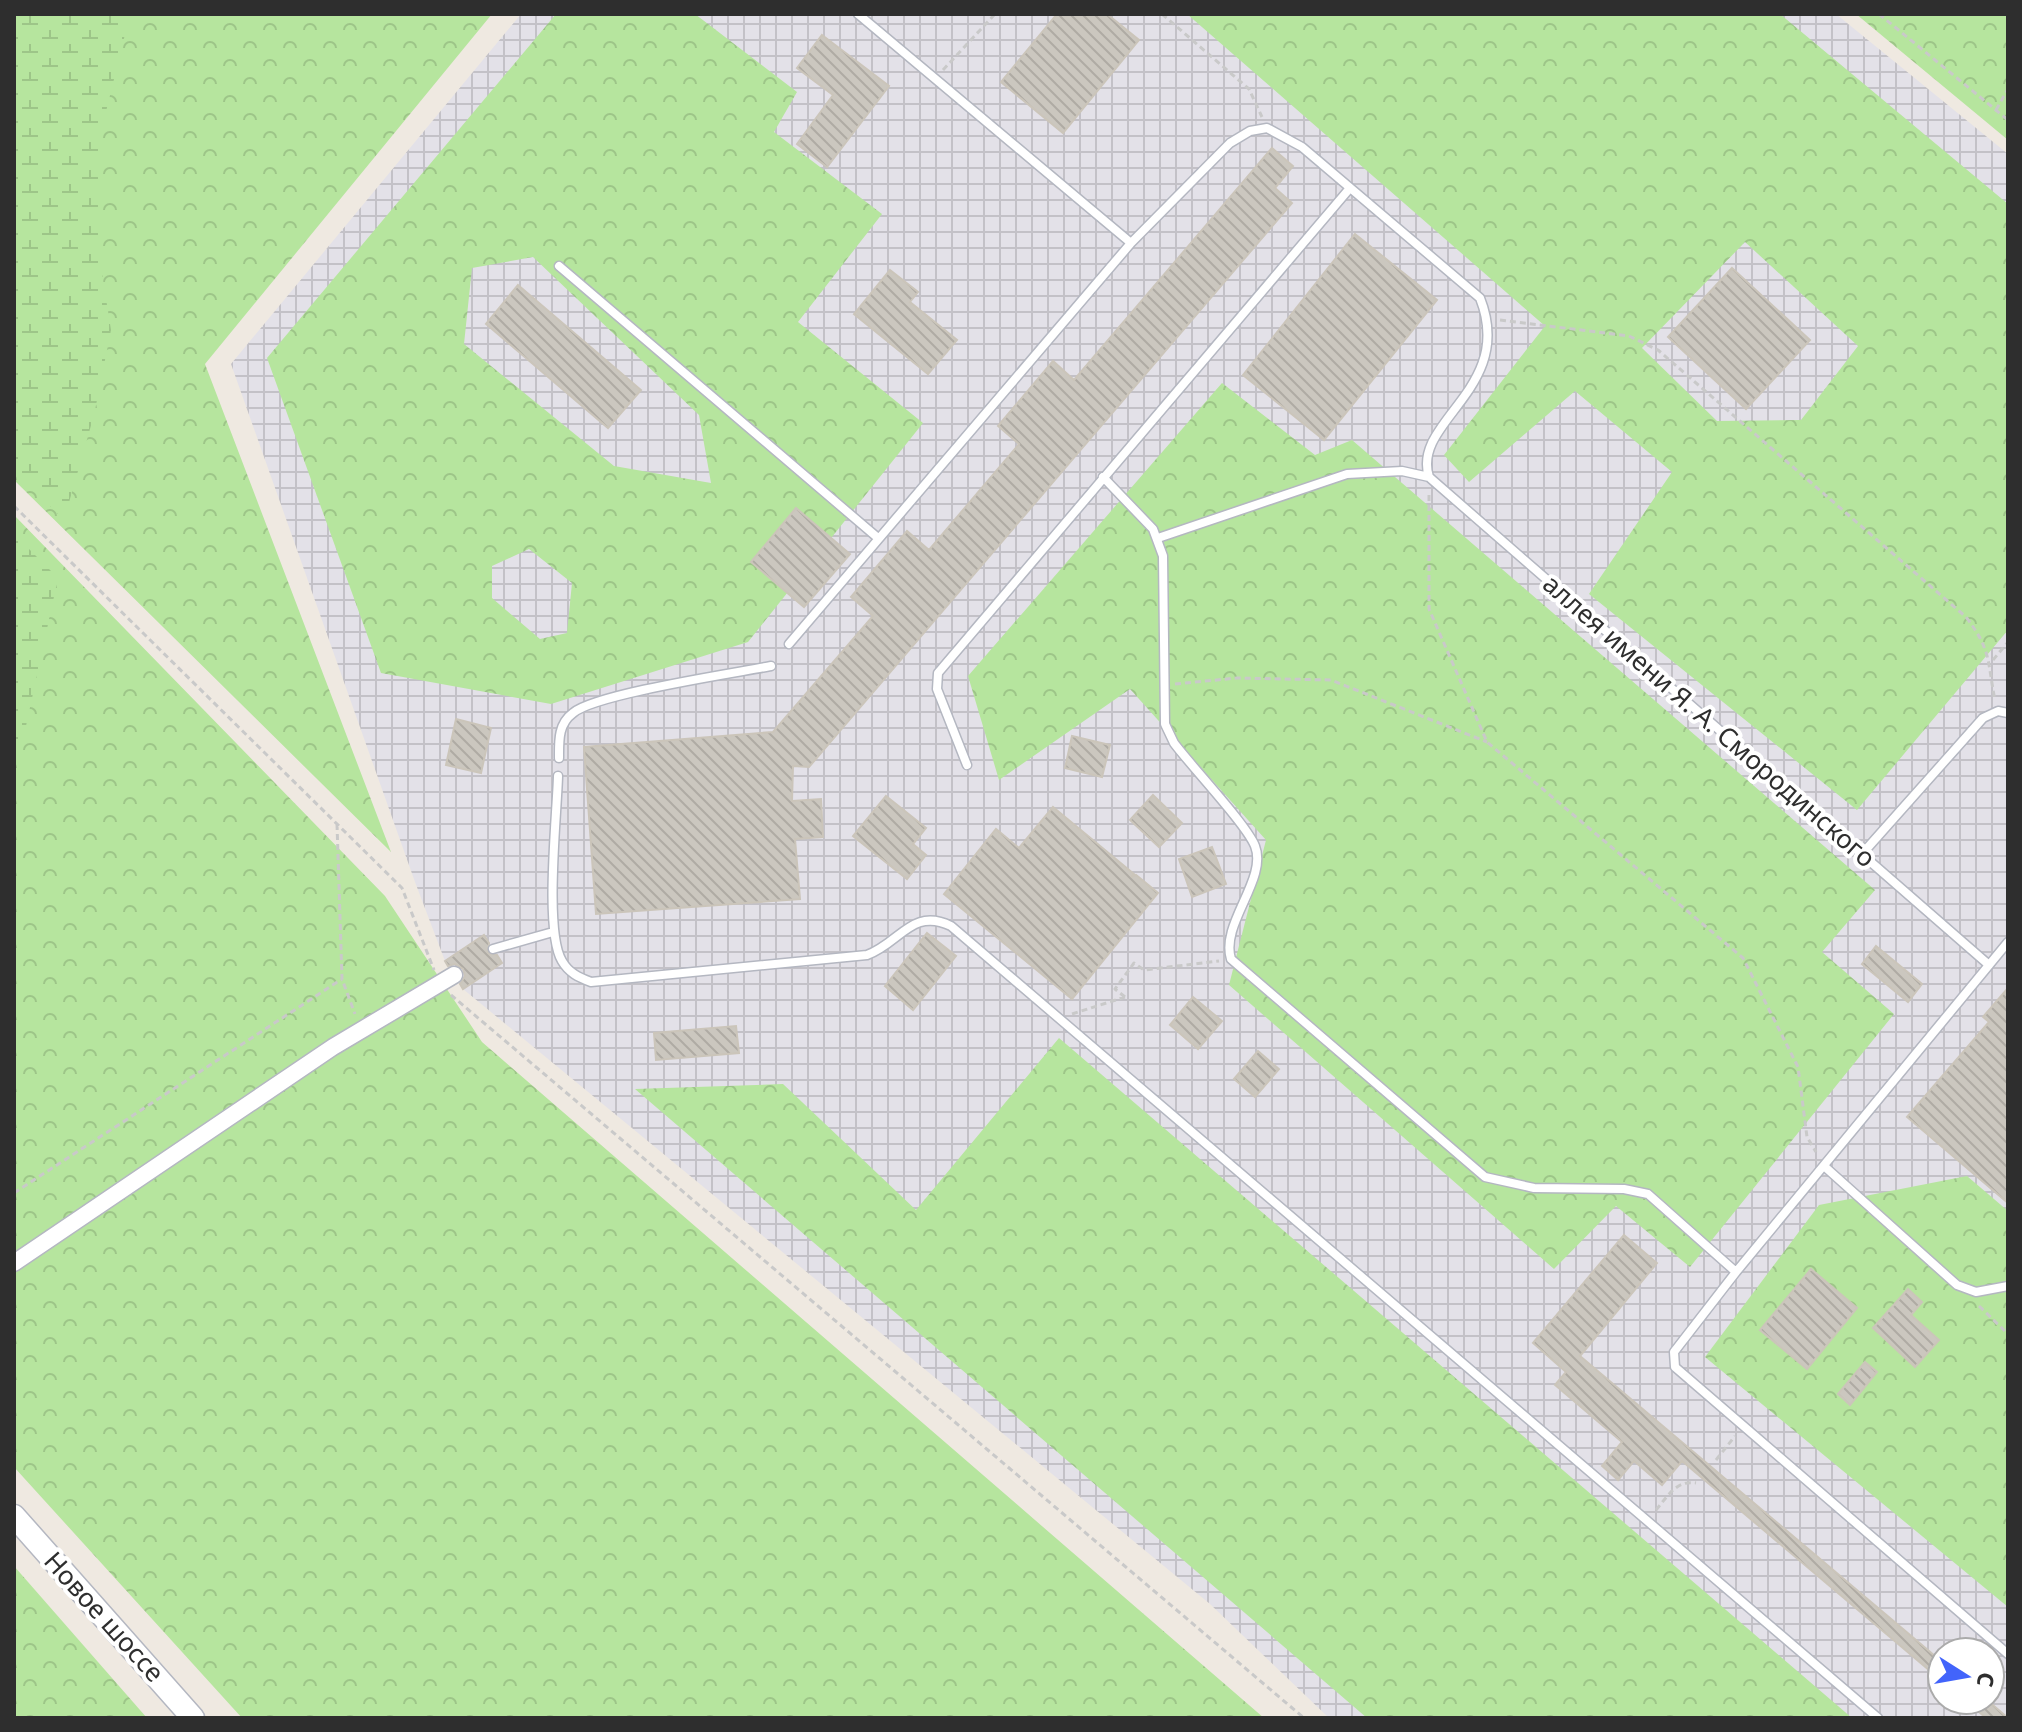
<svg xmlns="http://www.w3.org/2000/svg" width="2022" height="1732" font-family="'Noto Sans',sans-serif">
  <defs>
    <pattern id="industrial-grid" width="8" height="8" patternUnits="userSpaceOnUse" patternTransform="scale(2)"><rect width="8" height="8" fill="#e3e1e8"/><path d="M0 4h8M4 0v8" fill="none" stroke="#c3c1c7"/></pattern>
    <pattern id="forest-crowns" width="20" height="18" patternUnits="userSpaceOnUse" patternTransform="scale(2)"><rect width="20" height="18" fill="#b6e59e"/><path d="M2 6a3 3 0 1 1 6 0M12 15a3 3 0 1 1 6 0" fill="none" stroke="#9dc588"/></pattern>
    <pattern id="wetland-marsh" width="20" height="14" patternUnits="userSpaceOnUse" patternTransform="scale(2)"><rect width="20" height="14" fill="#b6e59e"/><path d="M1 5h8M5 5V1M11 12h8M15 12V8" fill="none" stroke="#9dc588"/></pattern>
    <pattern id="building-back-hatch" width="6" height="6" patternUnits="userSpaceOnUse" patternTransform="scale(2)"><rect width="6" height="6" fill="#cbc7bf"/><path d="M-1 5l2 2M0 0l6 6M5-1l2 2" fill="none" stroke="#afaba4"/></pattern>
  </defs>
  <rect width="100%" height="100%" fill="#efe9e1"/>
  <path fill="url(#industrial-grid)" fill-rule="evenodd" d="M521,14H1836L2008,154V1718H1329L1210,1604L463,989L445,961L415,882L231,364ZM1942,1652H1990V1700H1942Z"/>
  <path fill="url(#forest-crowns)" fill-rule="evenodd" d="M14,14H492L205,364L391,852L14,480Z
    M556,14H695L797,92L774,132L882,214L798,322L923,423L748,642L551,704L381,673L267,358ZM533,257L699,415L711,483L614,466L464,344L472,268ZM529,549L572,583L567,633L540,639L492,598V566Z
    M1187,14H1780L2008,204V630L1857,810L1589,594L1672,472L1575,391L1469,482L1444,455L1545,326ZM1745,242L1858,346L1801,420L1717,421L1642,348Z
    M1856,14H2008V140Z
    M1222,383L1315,455L1352,440L1875,890L1822,952L1894,1014L1690,1267L1616,1206L1554,1269L1229,985L1266,840L1130,689L999,780L968,676Z
    M14,515L385,896L482,1042L1264,1718H242L14,1467Z
    M1059,1038L1852,1718H1367L635,1089L783,1084L916,1210Z
    M1967,1176L2008,1211V1607L1705,1357L1819,1205Z
    M14,1566L147,1718H14Z"/>
  <path fill="url(#wetland-marsh)" d="M14,14H130L100,136L99,255L111,330L94,415L64,520L14,469Z
    M14,534L58,578L21,749L14,762Z"/>
  <path fill="url(#building-back-hatch)" stroke="#cbc5ba" stroke-width="2" d="M1057,14H1107L1139,40L1063,133L1001,82Z
    M822,35L889,86L827,167L797,144L833,95L797,68Z
    M1272,148L1293,166L1275,188L1292,203L809,767L793,766L792,801L821,799L823,837L795,839L800,899L596,914L584,747L773,732L873,616L851,597L907,531L929,550L1019,444L998,426L1053,361L1074,380Z
    M1355,234L1437,300L1324,440L1243,375Z
    M1732,268L1810,340L1746,409L1668,337Z
    M890,270L918,292L910,302L957,340L928,374L854,314Z
    M518,285L641,390L608,428L486,324Z
    M796,508L850,554L804,607L751,562Z
    M456,719L491,728L481,773L446,765Z
    M1072,736L1110,745L1102,777L1065,768Z
    M1153,795L1182,823L1159,847L1130,820Z
    M886,796L926,828L913,844L926,855L907,879L853,836Z
    M1053,807L1134,874L1131,877L1136,875L1158,893L1072,999L944,894L996,829L1019,848Z
    M1212,847L1226,884L1192,897L1179,859Z
    M927,933L956,956L913,1010L885,986Z
    M484,935L489,943L488,953L497,955L502,963L463,989L460,984L465,976L463,969L455,964L448,966L445,961Z
    M1876,946L1922,984L1908,1002L1862,964Z
    M2008,988V1203L1907,1117L1989,1022L1983,1017Z
    M1193,997L1222,1021L1198,1049L1170,1025Z
    M736,1026L739,1053L656,1060L654,1033Z
    M1258,1051L1279,1069L1255,1097L1234,1079Z
    M1624,1235L1657,1263L1580,1356L1942,1662V1681L1682,1461L1662,1485L1634,1461L1618,1480L1602,1466L1622,1442L1555,1385L1566,1372L1533,1343Z
    M1811,1269L1857,1308L1807,1369L1760,1330Z
    M1908,1289L1922,1302L1911,1315L1939,1340L1915,1367L1873,1328Z
    M1865,1362L1877,1372L1850,1405L1838,1394Z
    M1965,1700H1987L2008,1718H1986Z"/>
  <g fill="none" stroke-linecap="round" stroke-linejoin="round">
    <g stroke="#b4b7c1" stroke-width="11">
      <path id="lane" d="M858,14L1131,243L1230,143L1250,131L1267,128L1302,147L1480,298C1516,389 1411,421 1429,477
        M559,266L878,538
        M1103,477L1153,529L1163,556L1165,724L1174,743C1191,766 1246,824 1255,846C1268,879 1220,924 1231,959L1485,1177L1534,1188L1624,1189L1648,1194L1736,1272L1674,1352L1675,1367L2008,1654
        M1158,538L1347,474L1402,471L1429,477L1989,965
        M789,644L1131,243
        M559,758C559,741 558,724 573,713C595,694 735,673 771,666
        M967,765L937,689L938,673L1350,188
        M558,776C557,815 544,931 562,961C569,973 578,977 591,982L867,955C900,943 912,907 951,926L1878,1718
        M1862,854L1983,718L1998,711L2008,713
        M493,949L553,932
        M1824,1166L1957,1285L1976,1292L2008,1286
        M1736,1272L2008,942"/>
    </g>
    <g stroke="#b4b7c1" stroke-width="19">
      <path id="street" d="M14,1263L333,1047L454,975"/>
    </g>
    <g stroke="#b4b7c1" stroke-width="25">
      <path id="secondary" d="M14,1516L193,1718"/>
    </g>
    <path stroke="#c9c9c9" stroke-width="3" stroke-dasharray="6 4" stroke-linecap="butt" d="M1162,14L1249,89L1262,117
      M1879,14L2008,120
      M943,70L995,14
      M1996,110L2008,89
      M1500,320L1629,336L1658,350L1966,617C1992,651 1987,661 1995,700
      M1429,495V609L1487,742L1743,958L1798,1067L1807,1137L1816,1152
      M14,506L402,888L434,970
      M1993,660L2008,642
      M1175,684L1237,678L1331,680L1487,742
      M337,824L342,979L355,1014
      M451,995L1304,1718
      M1125,997L1115,989L1134,963L1144,970L1219,961
      M1072,1014L1125,997
      M14,1193L342,979
      M1979,1306L2008,1334
      M1716,1460L1735,1436
      M1656,1510C1668,1496 1676,1480 1696,1483"/>
    <use href="#lane" stroke="#fff" stroke-width="8"/>
    <use href="#street" stroke="#fff" stroke-width="16"/>
    <use href="#secondary" stroke="#fff" stroke-width="22"/>
  </g>
  <g text-anchor="middle" stroke-width="8" stroke-linejoin="round" paint-order="stroke">
    <g font-size="26" fill="#2e2e2e" stroke="#fff">
      <text transform="translate(1709 721) rotate(41)" y="9">аллея имени Я. А. Смородинского</text>
      <text transform="translate(104 1617) rotate(48)" y="9">Новое шоссе</text>
    </g>
  </g>
  <rect width="2022" height="1732" fill="none" stroke="#2e2e2e" stroke-width="32"/>
  <g transform="translate(1966 1676) rotate(101)"><circle r="38" fill="#ffffff" stroke="#ababab" stroke-width="2"/>
  <path d="M0-6L14 30L0 20L-14 30Z" fill="#4264fb"/>
  <text y="-12" font-size="22" font-weight="bold" text-anchor="middle" fill="#2e2e2e">С</text>
  </g>
</svg>
